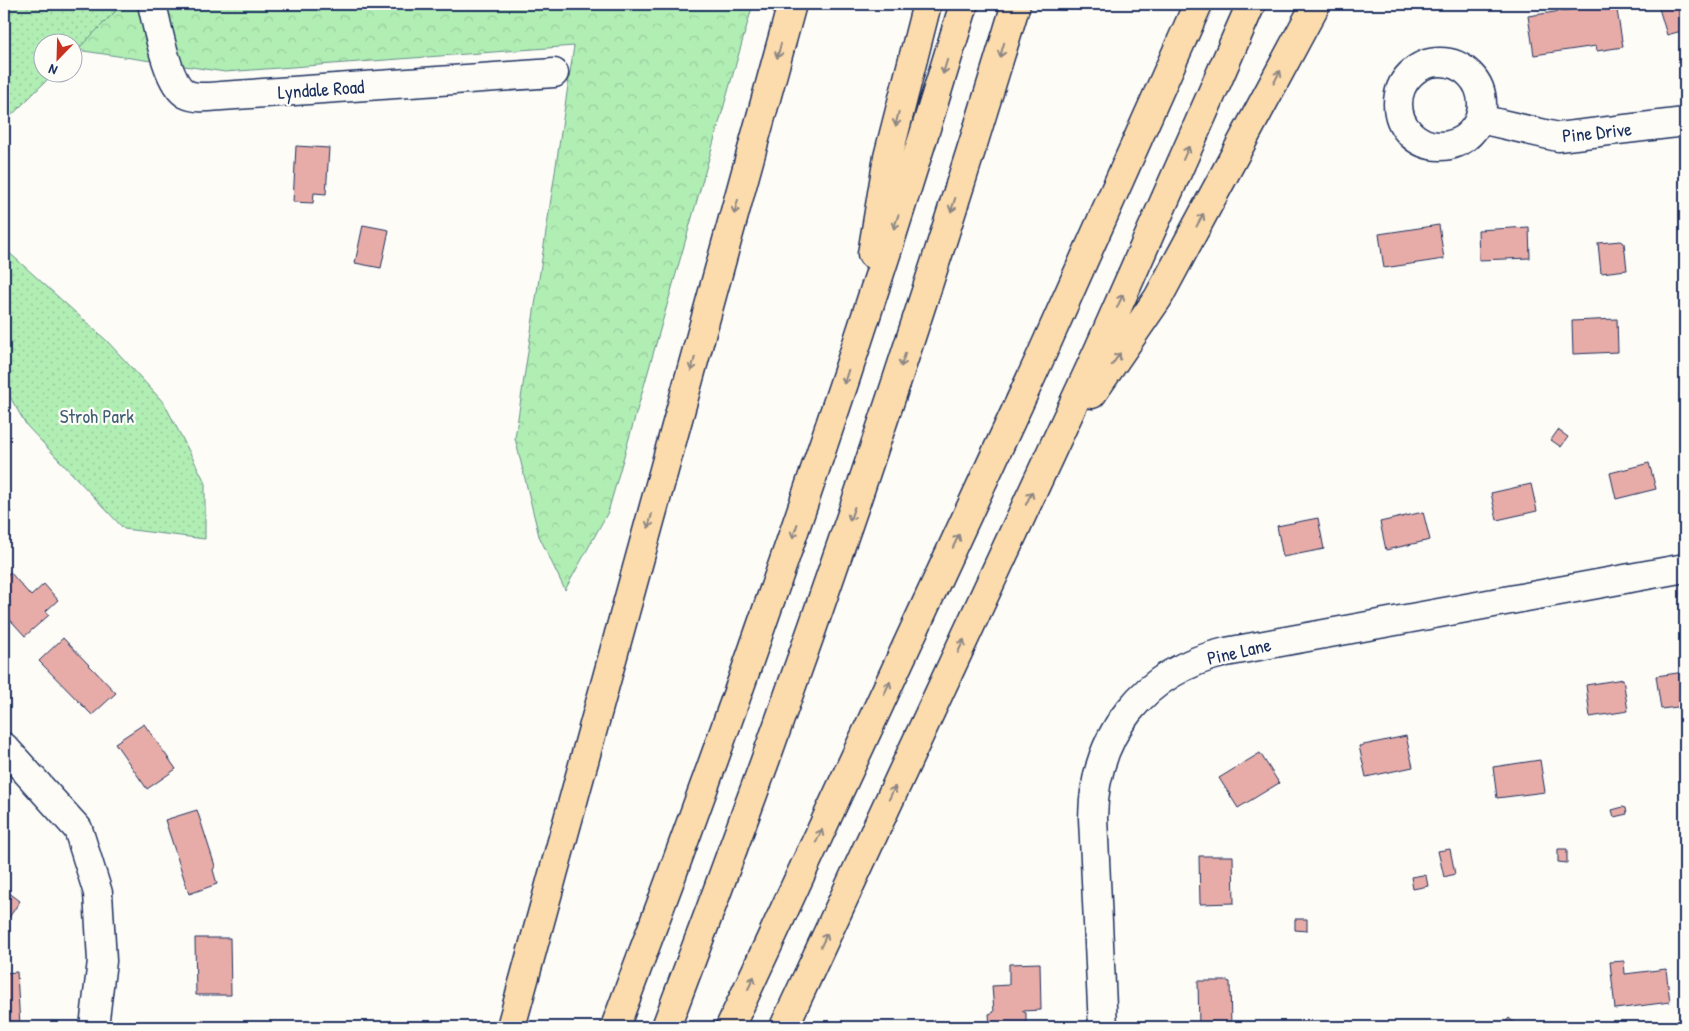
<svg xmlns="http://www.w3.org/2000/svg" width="1689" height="1031" font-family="'Patrick Hand',sans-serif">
  <defs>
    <pattern id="forest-crowns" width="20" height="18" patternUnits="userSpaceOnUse" patternTransform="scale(1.25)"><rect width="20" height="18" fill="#b1eeb4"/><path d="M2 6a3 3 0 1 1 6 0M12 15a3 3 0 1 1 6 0" fill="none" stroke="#98cc9d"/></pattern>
    <pattern id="park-dots" width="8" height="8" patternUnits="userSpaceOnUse" patternTransform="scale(1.25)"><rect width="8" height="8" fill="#b1eeb4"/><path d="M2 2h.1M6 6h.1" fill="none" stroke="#98cc9d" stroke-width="1.8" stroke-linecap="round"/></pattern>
  </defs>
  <rect width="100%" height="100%" fill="#fdfcf7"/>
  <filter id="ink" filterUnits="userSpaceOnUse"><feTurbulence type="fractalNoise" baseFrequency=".02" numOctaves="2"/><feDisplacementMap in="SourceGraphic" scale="10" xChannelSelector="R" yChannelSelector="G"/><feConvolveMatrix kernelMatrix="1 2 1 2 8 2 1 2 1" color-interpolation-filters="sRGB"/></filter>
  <g filter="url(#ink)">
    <path fill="url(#forest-crowns)" stroke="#668e89" d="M114,4H753L608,512L565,590L539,536L515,438L574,46L225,72L77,50L115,12Z"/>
    <path fill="url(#park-dots)" stroke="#668e89" d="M4,4H114L115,12L73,54L72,42H42V72L54,73L4,123Z
      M4,248L107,341L164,403L205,482V539L124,529L27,426L4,387Z"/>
    <path fill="#e7aca7" stroke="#1b2f5e" d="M1608,4H1616L1623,47L1597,51L1596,46L1534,55L1528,16Z
      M1662,4H1685V30L1667,35L1658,5Z
      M296,146L329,148L326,194L314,193L313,203L293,202Z
      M1685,213V238L1681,214Z
      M363,225L389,230L381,268L355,263Z
      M1439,225L1444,259L1384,268L1379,234Z
      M1529,227L1530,258L1479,260L1478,230Z
      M1621,241L1624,243L1627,270L1601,273L1598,243Z
      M1617,319L1618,352L1573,354L1572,321Z
      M1558,430L1568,437L1561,447L1551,440Z
      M1649,463L1656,489L1616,499L1610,473Z
      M1531,484L1537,511L1497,520L1491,493Z
      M4,504L11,512L4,519Z
      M1423,512L1430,540L1386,550L1380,522Z
      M1318,518L1324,549L1283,557L1277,526Z
      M10,572L31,596L44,584L58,600L46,611L49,615L25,636L4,613V578Z
      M63,638L116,693L92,715L39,661Z
      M1685,672V706L1661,709L1656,676Z
      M1623,679L1628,711L1590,717L1586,685Z
      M144,724L176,769L147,789L115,743Z
      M1406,736L1413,767L1366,777L1359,746Z
      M1260,753L1279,783L1238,808L1219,778Z
      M1540,760L1545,792L1497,798L1493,767Z
      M1623,807L1626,808L1627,814L1614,817L1612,810Z
      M197,810L215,866L213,870L217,884L189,894L165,820Z
      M1450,849L1455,874L1444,877L1438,851Z
      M1558,849H1567V863L1558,862Z
      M1199,856H1233L1234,903L1200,904Z
      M1423,875L1426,876L1428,886L1413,889L1411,877Z
      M4,889L20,901L4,925Z
      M1295,919H1307V931L1295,930Z
      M195,938H230L231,995H196Z
      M1624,961L1625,974L1666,969L1670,1002L1615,1009L1610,962Z
      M1040,963L1041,1010L1022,1011L1026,1013V1027H990L989,1014L994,1012L992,986L1009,985V964Z
      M17,972L20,1027H4V973Z
      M1198,981H1227L1230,982L1231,1027H1199Z
      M1509,1018L1519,1027H1501Z"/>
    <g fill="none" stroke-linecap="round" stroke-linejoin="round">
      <g stroke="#1b2f5e" stroke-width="31">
        <path id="street" d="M152,4C157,24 167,84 186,94C196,99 209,97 221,96L554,73
          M1398 104a42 42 0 1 1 84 0a42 42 0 1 1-84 0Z
          M1480,119L1558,137L1685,122
          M4,747L78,829L98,893L102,961L94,1027
          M1103,1027L1093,818C1094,734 1144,671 1226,652L1685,568"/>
      </g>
      <g stroke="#1b2f5e" stroke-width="31">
        <path id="highway" d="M872,254L888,157L927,4
          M1092,394L1158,298L1316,4
          M511,1027L792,4
          M615,1027C743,690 860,349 964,4
          M666,1027C795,690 912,349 1016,4
          M730,1027L1041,356L1198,4
          M784,1027L1098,351L1195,132L1251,4"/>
      </g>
      <use href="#street" stroke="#fdfcf7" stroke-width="28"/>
      <use href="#highway" stroke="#fcdcac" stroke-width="28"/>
    </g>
    <defs><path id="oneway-shaft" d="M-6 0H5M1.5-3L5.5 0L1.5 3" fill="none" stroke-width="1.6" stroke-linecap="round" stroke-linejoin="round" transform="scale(1.25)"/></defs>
    <g stroke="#8c8685">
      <use href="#oneway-shaft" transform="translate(1002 50) rotate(107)"/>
      <use href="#oneway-shaft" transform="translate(779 51) rotate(105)"/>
      <use href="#oneway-shaft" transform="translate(945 67) rotate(107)"/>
      <use href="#oneway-shaft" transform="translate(1277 77) rotate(-62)"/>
      <use href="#oneway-shaft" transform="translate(897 119) rotate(103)"/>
      <use href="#oneway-shaft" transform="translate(1186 153) rotate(-66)"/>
      <use href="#oneway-shaft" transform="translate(953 205) rotate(108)"/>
      <use href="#oneway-shaft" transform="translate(736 207) rotate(105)"/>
      <use href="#oneway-shaft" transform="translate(1200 220) rotate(-62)"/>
      <use href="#oneway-shaft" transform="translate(896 222) rotate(108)"/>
      <use href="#oneway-shaft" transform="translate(1120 301) rotate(-66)"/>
      <use href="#oneway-shaft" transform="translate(1116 359) rotate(-55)"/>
      <use href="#oneway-shaft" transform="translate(903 360) rotate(108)"/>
      <use href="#oneway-shaft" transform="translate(693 364) rotate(105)"/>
      <use href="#oneway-shaft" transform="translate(846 377) rotate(108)"/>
      <use href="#oneway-shaft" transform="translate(1029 498) rotate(-65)"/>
      <use href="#oneway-shaft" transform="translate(852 514) rotate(109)"/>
      <use href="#oneway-shaft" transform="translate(650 521) rotate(105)"/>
      <use href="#oneway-shaft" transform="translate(795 531) rotate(109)"/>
      <use href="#oneway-shaft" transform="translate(956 541) rotate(-65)"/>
      <use href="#oneway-shaft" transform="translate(961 646) rotate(-65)"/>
      <use href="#oneway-shaft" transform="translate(887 688) rotate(-65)"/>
      <use href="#oneway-shaft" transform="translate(892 793) rotate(-65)"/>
      <use href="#oneway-shaft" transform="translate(819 836) rotate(-65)"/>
      <use href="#oneway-shaft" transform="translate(824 940) rotate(-65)"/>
      <use href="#oneway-shaft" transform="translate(751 983) rotate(-65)"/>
    </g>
  </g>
  <g text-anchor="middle" stroke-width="4.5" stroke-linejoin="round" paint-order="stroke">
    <g font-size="19" fill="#1b2f5e" stroke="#fdfcf7">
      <text transform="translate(321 89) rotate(-4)" y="7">Lyndale Road</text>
      <text transform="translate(1597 132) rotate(-6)" y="7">Pine Drive</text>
      <text transform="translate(1239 651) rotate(-13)" y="7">Pine Lane</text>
    </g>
    <g font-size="19" fill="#405f74" stroke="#fdfcf7">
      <text x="97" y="423">Stroh Park</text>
    </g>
  </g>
  <rect width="1689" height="1031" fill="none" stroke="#fdfcf7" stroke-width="20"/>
  <rect x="10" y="10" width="1669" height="1011" fill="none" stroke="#1b2f5e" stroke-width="2" filter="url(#ink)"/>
  <g transform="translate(58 58) rotate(203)"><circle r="24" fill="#fdfcf7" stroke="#a3aaba"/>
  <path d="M0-4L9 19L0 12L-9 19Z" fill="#c8321e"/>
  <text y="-8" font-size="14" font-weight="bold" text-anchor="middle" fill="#1b2f5e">N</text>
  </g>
</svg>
